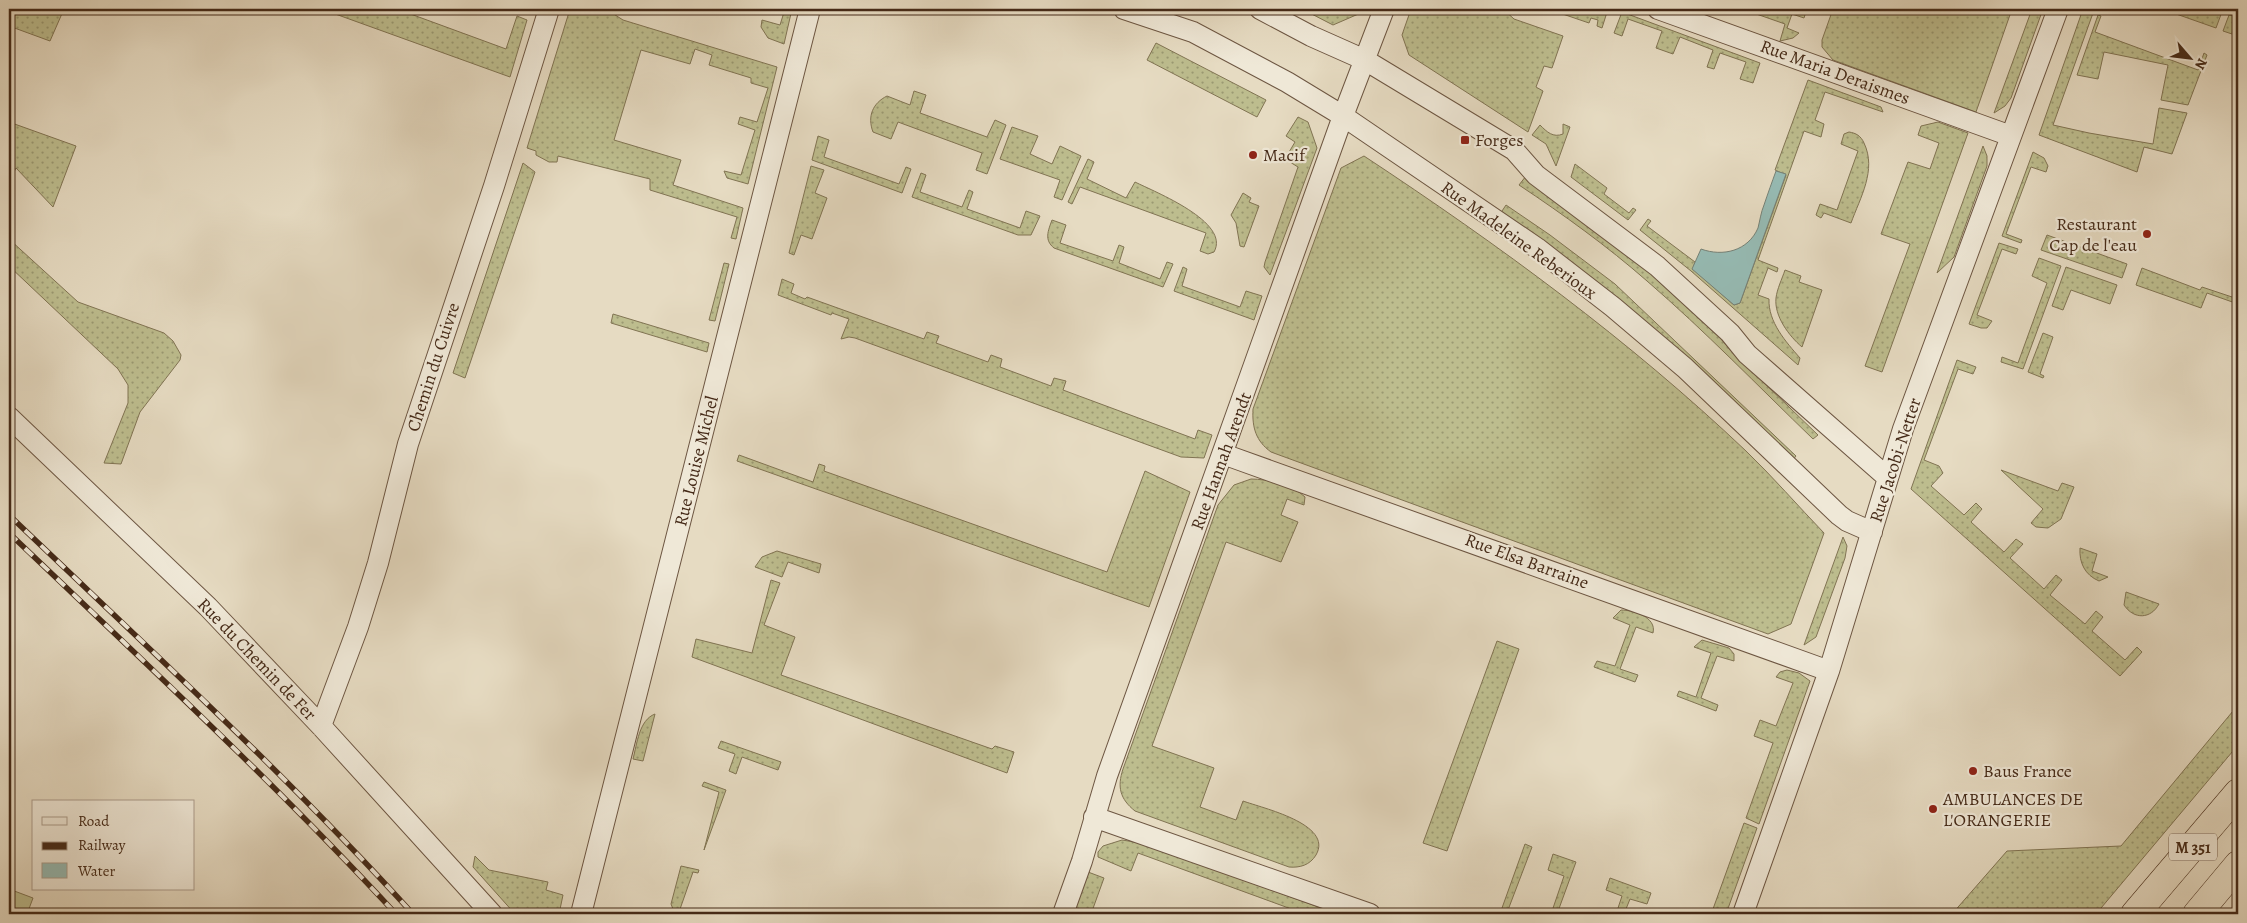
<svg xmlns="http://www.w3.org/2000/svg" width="2247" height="923" font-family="Alegreya,serif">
  <defs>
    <pattern id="grass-dots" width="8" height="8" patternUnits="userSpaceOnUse" patternTransform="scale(1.25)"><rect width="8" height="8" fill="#bdbd8e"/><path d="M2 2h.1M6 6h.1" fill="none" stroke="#9b9a73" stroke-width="1.8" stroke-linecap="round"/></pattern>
  </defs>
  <rect width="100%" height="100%" fill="#e6dbc2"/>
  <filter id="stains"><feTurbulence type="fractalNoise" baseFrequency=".004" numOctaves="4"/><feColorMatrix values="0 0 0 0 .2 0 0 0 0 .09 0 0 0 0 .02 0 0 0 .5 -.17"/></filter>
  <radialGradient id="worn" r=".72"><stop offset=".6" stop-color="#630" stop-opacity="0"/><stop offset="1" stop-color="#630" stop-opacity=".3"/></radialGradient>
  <path fill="url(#grass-dots)" stroke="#817453" d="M9,9H64L50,41L9,26Z
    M328,9H397L506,49L517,16L527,20L510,77L327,11Z
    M570,9H606L623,20L777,67L748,184L727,178L724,171L741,175L755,130L738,124L740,117L757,122L768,88L751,83V78L709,65L712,55L695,49L690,64L641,50L614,140L681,160L673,185L743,208L736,239L731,238L737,217L650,190V179L558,156L557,162H549L536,155V151L527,148Z
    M785,9H792L784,44L768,38L761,27L762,20L780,25Z
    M1302,9H1364L1363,12L1333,25Z
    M1411,9H1503L1514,19L1563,36L1552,68L1544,66L1536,87L1543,91L1528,132L1409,55L1402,35Z
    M1548,9H1608L1602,28L1597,26L1598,20L1591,18L1589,23Z
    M1742,9H1787L1805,15L1804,18L1792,14L1787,28L1799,33L1793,38L1780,41L1785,24Z
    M1833,9H2012L1976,112L1833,60L1822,47V40Z
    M2032,9H2043L2011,98L2005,106L1994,113Z
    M2083,9L2093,13L2053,125L2089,133L2153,144L2159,108L2187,113L2172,154L2144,147L2137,172L2039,135Z
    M2162,9H2177L2186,14L2189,9H2223L2216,28Z
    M1622,12L1760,63L1753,83L1740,79L1746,62L1720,53L1714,69L1707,67L1713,50L1680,37L1673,54L1656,48L1662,31L1628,19L1622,36L1614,33Z
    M2098,15L2101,16L2095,32L2198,70L2204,53L2207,55L2188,105L2161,100L2168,65L2104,52L2098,79L2077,75Z
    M2229,15L2238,17V36L2223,31Z
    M1156,43L1266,100L1257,117L1147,60Z
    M1808,80L1881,107L1883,112L1825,92L1815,120L1824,124L1821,137L1804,131L1758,260L1778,268L1777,272L1768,268L1758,295L1769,299C1768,322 1786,342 1800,358L1798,365L1691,271L1640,230L1648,219L1651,221L1647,226L1695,262L1693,269L1734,305L1740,303L1786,175L1775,170Z
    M914,91L926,95L920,113L987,137L995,120L1006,125L987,174L976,170L982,153L898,122L891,139L873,132C867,116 873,103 887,96L910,105Z
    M1298,117L1308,122L1317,148L1270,275L1264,267L1265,262L1298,167L1285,159L1295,142L1286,136Z
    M9,122L76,146L53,207L16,168L11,178L9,177Z
    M1938,122L1968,133L1882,372L1865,366L1910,244L1881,234L1908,162L1930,169L1939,143L1918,135L1921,126Z
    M1563,124L1570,127L1556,166L1546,144L1532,135L1540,125C1547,132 1553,138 1563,134Z
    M1012,127L1038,136L1030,154L1052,164L1060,146L1081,156L1062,200L1054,197L1060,180L1000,159Z
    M1849,132C1856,133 1861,136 1864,143C1877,170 1860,198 1851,223L1824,213L1821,218L1816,215L1820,204L1837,210L1858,151L1841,144L1844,134Z
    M818,136L829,140L824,157L899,184L906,167L911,169L902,193L812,160Z
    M1983,146L1987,156V166L1954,257L1937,273Z
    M2033,152L2044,158L2048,166L2046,172L2031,167L2006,234L2022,240L2021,243L2002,236Z
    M1364,156C1499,245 1629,340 1746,451C1773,477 1798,506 1824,533L1791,624L1768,634L1271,452C1256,441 1252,428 1253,409L1341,168Z
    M1088,159L1094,162L1087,179L1126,198L1135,182C1155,192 1231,222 1214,252L1208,254L1200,251L1206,233L1080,187L1072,204L1068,202Z
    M523,163L535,172L465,378L453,373Z
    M1575,164L1607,188L1604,194L1629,213L1633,208L1636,210L1628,220L1571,177Z
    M811,166L824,170L815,193L827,198L812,239L801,235L794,255L789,253Z
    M921,173L926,175L920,192L962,207L969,190L973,192L967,209L1020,228L1026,211L1040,216L1031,235H1018L912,197Z
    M1526,176L1624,249L1721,339L1732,352L1818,435L1813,439C1758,386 1705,331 1647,281C1607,246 1564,215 1519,185Z
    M1243,193L1251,198L1249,202L1259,206L1244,247L1240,246L1236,223L1231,215Z
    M1506,205L1550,235L1615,284L1796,456L1792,461L1500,214Z
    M1052,220L1066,225L1060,243L1113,261L1119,245L1124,247L1119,263L1160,279L1167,262L1173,264L1163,287L1054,248C1044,240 1048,231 1052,220Z
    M2047,235L2127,264L2122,278L2041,250Z
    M9,239L78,302L164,333L173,341L181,355L180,360L140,412L121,464L104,463L128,403V385L118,369L9,266Z
    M1999,243L2018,249L2016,254L2002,249L1977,315L1992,321L1987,328H1981L1969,324Z
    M2039,258L2061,266L2023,369L2001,362L2002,357L2018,363L2047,283L2032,276Z
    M724,263L729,264L715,321L709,320Z
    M1183,267L1187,269L1182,286L1240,307L1246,291L1262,296L1254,320L1174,291Z
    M2066,267L2117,285L2110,304L2071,290L2063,310L2052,306Z
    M2142,268L2200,290L2202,287L2238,299V304L2207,293L2201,308L2136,285Z
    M1785,270L1801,276L1799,282L1822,290L1802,347C1789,336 1774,316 1776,298C1777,289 1782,279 1785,270Z
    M782,279L794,284L791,293L805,299L807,297L924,339L927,332L939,336L936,343L988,362L991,355L1002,359L1000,367L1051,386L1054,378L1066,381L1063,390L1195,439L1198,430L1212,435L1204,458L1181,457L855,338L849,337L841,339L849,319L832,313L831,315L778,295Z
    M613,314L709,343L707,352L611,323Z
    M2043,333L2053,337L2040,374L2044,376L2043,378L2028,372Z
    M1957,360L1976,367L1973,374L1958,369L1924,460L1939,466L1943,473L1931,486L1964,515L1976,503L1982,509L1971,522L2004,552L2016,539L2023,544L2010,558L2044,589L2056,575L2062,580L2050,595L2085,624L2096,611L2103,617L2092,631L2125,660L2137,647L2142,652L2120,676L1911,489Z
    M739,455L813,482L819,464L825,466L824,471L1107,572L1145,471L1190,492L1149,607L737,461Z
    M2001,470L2058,491L2062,483L2074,487L2061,519L2048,528L2036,527L2031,523L2043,509Z
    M1251,479C1267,479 1293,485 1305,497L1304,505L1287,499L1281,515L1298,522L1281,562L1226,542L1152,746L1214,768L1200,807L1236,820L1243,801C1262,808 1334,824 1316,855C1310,865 1300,868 1289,867L1135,811C1120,799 1117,787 1123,769L1218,505L1234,485Z
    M1843,537L1847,546L1845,558L1816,637L1804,645Z
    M2080,548L2097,554L2092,571L2108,577L2099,581C2085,575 2079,563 2080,548Z
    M777,551L821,564L819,573L788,562L782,577L755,567L762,557Z
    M771,580L780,583L764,625L795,637L781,675L992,749L995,746L1014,752L1007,773L692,657L696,639L752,653Z
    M2126,592L2159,604C2151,619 2134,620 2124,605Z
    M1621,610C1633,610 1657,617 1653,633L1636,627L1620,669L1638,675L1635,682L1594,667L1597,661L1615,666L1630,625L1613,618Z
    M1702,640L1729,648L1734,654V661L1717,656L1701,698L1718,705L1716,711L1677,696L1679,691L1696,697L1711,653L1694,647Z
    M1497,641L1519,649L1447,851L1423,843Z
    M1787,670L1799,673L1810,681L1759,824L1746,818L1773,743L1754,736L1760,720L1776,726L1793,683L1776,677L1780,672Z
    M2238,705V745L2096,914H1952L2007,851L2121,846Z
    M655,714L643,761L633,759C637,744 639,720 655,714Z
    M721,741L781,762L778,770L742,757L736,774L729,771L735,754L718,748Z
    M704,782L726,790L704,850L719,792L702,786Z
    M1744,823L1757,828L1726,914H1719L1720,912L1713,909Z
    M1122,840L1141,843L1338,914H1305L1138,853L1131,871L1098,857V852L1103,846Z
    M1525,844L1532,847L1508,910L1504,913L1502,908Z
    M1553,854L1576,862L1557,914H1551L1564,876L1548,870Z
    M475,856L489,870L548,882L546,890L563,895L559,914H515L473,867Z
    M681,866L699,870L698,873L693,872L679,912L673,909L671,904Z
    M1088,872L1104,878L1091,914H1071Z
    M1610,878L1651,893L1647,904L1630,899L1624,914H1616L1622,896L1606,890Z"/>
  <path fill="#bdbd8e" stroke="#817453" d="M9,889L33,898L27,914H9Z"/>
  <path fill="#96bbb4" stroke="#768176" d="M1776,171L1786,174L1740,303L1734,305L1692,269L1701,249C1723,257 1748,251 1758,228C1760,220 1761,212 1764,205C1768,193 1772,182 1776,171Z"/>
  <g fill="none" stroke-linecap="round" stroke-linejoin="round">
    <g stroke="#6d5642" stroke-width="22">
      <path id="minor" d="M1124,9L1193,32L1287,82L1343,116L1537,248L1613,307L1685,368L1839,515L1847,521L1872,532
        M1260,9L1311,36L1365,60L1514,150L1536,175L1657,266L1730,333L1747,354L1888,478
        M1658,9L2011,136
        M9,417L208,607L321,726L492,914
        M1223,454L1829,671
        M321,726L358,627L378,563L408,444L494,186L549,9
        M1094,817L1370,914
        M581,914L810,9
        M1063,914L1082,861L1107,776L1343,116L1384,9
        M1743,914L1829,671L1903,429L2058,9"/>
    </g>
    <g stroke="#452a18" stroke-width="29">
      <path id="trunk" d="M2135,914L2238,793
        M2197,914L2238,865"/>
    </g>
    <use href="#minor" stroke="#efe8d7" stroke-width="20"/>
    <use href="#trunk" stroke="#e6dbc2" stroke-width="28"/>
    <g stroke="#452a18" stroke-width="5.5">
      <path id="rail" d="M9,515C146,646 286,774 413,914
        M9,533C140,658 273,781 396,914"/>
    </g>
    <use href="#rail" stroke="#efe8d7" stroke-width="4" stroke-dasharray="11" stroke-linecap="butt"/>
  </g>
  <g fill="#8f2418" stroke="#efe8d7" stroke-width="2">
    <rect x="1460" y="135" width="10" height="10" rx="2.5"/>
    <circle cx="1253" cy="155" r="5"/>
    <circle cx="2147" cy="234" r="5"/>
    <circle cx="1973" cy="771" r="5"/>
    <circle cx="1933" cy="809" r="5"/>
  </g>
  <g text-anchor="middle" stroke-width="4.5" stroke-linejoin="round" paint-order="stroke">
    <rect fill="#efe8d7" stroke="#786351" stroke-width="1" x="2169" y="833.5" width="48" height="27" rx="4"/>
    <g font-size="16" font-weight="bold" fill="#452a18">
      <text x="2193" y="853">M 351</text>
    </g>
    <g font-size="18" fill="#452a18" stroke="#efe8d7">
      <text transform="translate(1835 72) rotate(20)" y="6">Rue Maria Deraismes</text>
      <text transform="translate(1519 240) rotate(36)" y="6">Rue Madeleine Reberioux</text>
      <text transform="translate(433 367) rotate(-72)" y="6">Chemin du Cuivre</text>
      <text transform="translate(1895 460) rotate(-72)" y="6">Rue Jacobi-Netter</text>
      <text transform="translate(696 461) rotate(-76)" y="6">Rue Louise Michel</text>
      <text transform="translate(1221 461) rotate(-70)" y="6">Rue Hannah Arendt</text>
      <text transform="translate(1527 561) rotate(20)" y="6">Rue Elsa Barraine</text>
      <text transform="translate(257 659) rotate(46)" y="6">Rue du Chemin de Fer</text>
    </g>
    <g font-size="18" fill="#452a18" stroke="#efe8d7" text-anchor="start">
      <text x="1475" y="146">Forges</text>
      <text x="1263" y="161">Macif</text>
      <text x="2137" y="230" text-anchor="end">Restaurant<tspan x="2137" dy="21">Cap de l'eau</tspan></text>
      <text x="1983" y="777">Baus France</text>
      <text x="1943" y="805">AMBULANCES DE<tspan x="1943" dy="21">L'ORANGERIE</tspan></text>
    </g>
  </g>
  <rect width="2247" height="923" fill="none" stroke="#e6dbc2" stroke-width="30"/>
  <rect x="10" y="10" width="2227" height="903" fill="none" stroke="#452a18" stroke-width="2.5"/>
  <rect x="15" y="15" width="2217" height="893" fill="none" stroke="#452a18"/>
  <rect x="32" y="800" width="162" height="90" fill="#efe8d7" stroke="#ab9c8b"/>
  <rect x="42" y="817" width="25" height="8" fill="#efe8d7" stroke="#ab9c8b"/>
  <text x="78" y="826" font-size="15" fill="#452a18">Road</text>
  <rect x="42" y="842" width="25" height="8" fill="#452a18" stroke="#ab9c8b"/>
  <text x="78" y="850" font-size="15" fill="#452a18">Railway</text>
  <rect x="42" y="863" width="25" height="15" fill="#96bbb4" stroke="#ab9c8b"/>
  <text x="78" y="876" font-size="15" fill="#452a18">Water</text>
  <g transform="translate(2190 58) rotate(118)" stroke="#efe8d7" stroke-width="4" paint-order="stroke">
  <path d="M0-4L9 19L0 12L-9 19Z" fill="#452a18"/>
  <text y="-8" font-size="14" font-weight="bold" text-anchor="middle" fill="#452a18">N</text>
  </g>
  <rect width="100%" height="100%" filter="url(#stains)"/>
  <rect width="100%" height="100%" fill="url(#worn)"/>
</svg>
